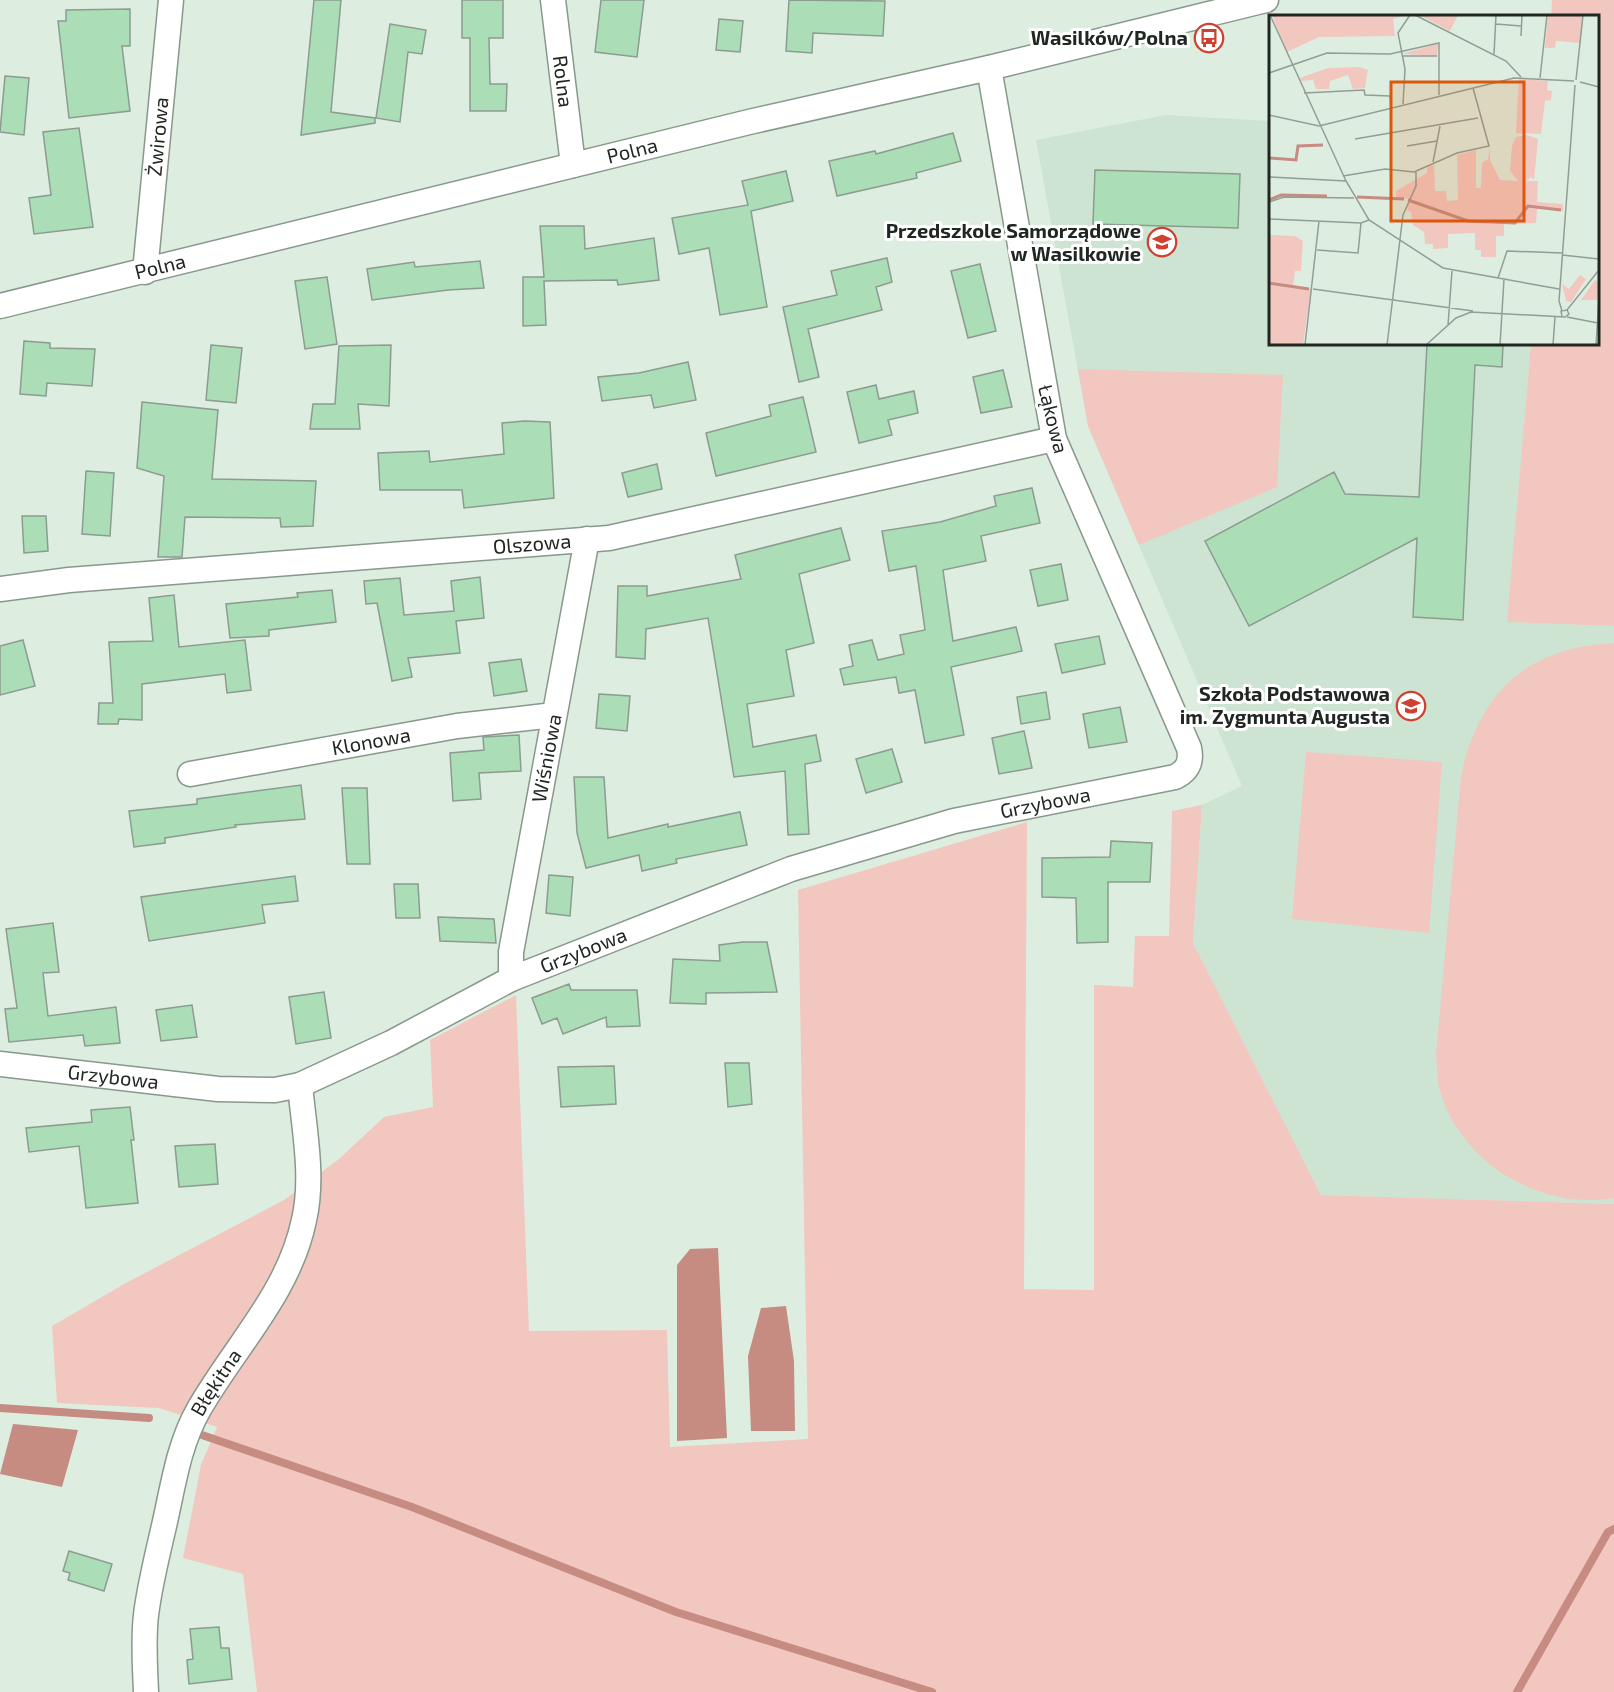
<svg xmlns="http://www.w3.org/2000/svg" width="1614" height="1692" font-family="'Exo 2',sans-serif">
  <rect width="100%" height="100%" fill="#ddeee0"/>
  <path fill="#cce4d1" d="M1166,115L1270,121V344H1531L1508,622L1614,626V1204L1321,1195L1193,943L1202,805L1242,786L1088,426L1036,140Z"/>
  <path fill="#f2c7bf" d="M1552,0H1614V626L1507,622L1531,344H1598V16H1551Z
    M1078,369L1283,375L1277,487L1139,545L1088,426Z
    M1614,643V1198C1540,1211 1458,1162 1439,1087C1437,1077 1437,1065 1436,1055L1461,776C1479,692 1528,647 1614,643Z
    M1306,752L1442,762L1429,933L1292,919Z
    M1202,805L1193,943L1321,1195L1614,1204V1692H257L243,1574L183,1558L201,1465L217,1427L159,1408L57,1403L52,1326L126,1283L284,1200L339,1159L384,1117L433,1107L430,1040L516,995L529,1331L667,1330L670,1447L808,1439L798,890L1027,822L1024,1289L1094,1290V985L1133,987L1135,936H1169L1172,811Z"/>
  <path fill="#c68b81" d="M718,1248L727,1438L677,1441V1265L690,1249Z
    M786,1306L794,1361L795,1431H751L748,1356L761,1308Z
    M13,1424L78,1430L62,1487L0,1474Z"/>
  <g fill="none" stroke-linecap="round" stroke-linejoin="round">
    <path stroke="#c68b81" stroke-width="8" d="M0,1408L149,1418
      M199,1434L412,1507L676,1612L932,1692
      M1517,1692L1608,1532L1614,1529"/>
  </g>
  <path fill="#abddb6" stroke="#8c9c90" stroke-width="1.5" d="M314,0H341L331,112L375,118V123L301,135Z
    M462,0H503V38H489L490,84H507L506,111H470V38H462Z
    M601,0H644L637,57L595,52Z
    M789,0L885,1L883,36L813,33L812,53L786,51Z
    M130,9V46H122L130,111L69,118L58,21H66V10Z
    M719,19L743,21L740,52L716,50Z
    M390,24L426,30L422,54L408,52L400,122L376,118Z
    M5,76L29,78L24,135L0,132Z
    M79,128L93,227L34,234L29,198L51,195L43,132Z
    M953,133L961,161L916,173L917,178L837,196L829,161L875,151L876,154Z
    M1095,170L1240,174L1238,228L1093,224Z
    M786,171L793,201L751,211L767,307L720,315L709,248L679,254L672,218L748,205L742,181Z
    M540,226H584L585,249L654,238L659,280L618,285L617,280L544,281L546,325L523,326V277H544Z
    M887,258L892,282L876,287L882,310L808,329L819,377L799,382L783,307L837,295L831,271Z
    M480,261L484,288L448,290L372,300L367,269L414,262L415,267Z
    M980,264L996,331L968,338L951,271Z
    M327,277L337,344L305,349L295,281Z
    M24,341L50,343V348L95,349L92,386L47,383L46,396L20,394Z
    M1427,344H1503L1502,367L1475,365L1463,620L1413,617L1417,538L1249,626L1205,541L1334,472L1345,494L1419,497Z
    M211,345L242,348L236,403L206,400Z
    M391,345L389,406L358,404L360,429H310L313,404H335L339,346Z
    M688,362L696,400L654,408L651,395L602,401L598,377L639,373Z
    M1003,370L1012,407L981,413L973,377Z
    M876,385L879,399L914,391L918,413L888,420L892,435L859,443L847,392Z
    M803,397L816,452L716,476L706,433L771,416L769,405Z
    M142,402L218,410L212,479L316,481L313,526L281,527L280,518L185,517L182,557H158L164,476L137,468Z
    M524,421L550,422L554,498L464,508L462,490H380L378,453L429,451L430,462L504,454L502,423Z
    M657,464L662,489L628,497L622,473Z
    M86,471L114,473L110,536L82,534Z
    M1032,488L1040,523L981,536L986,561L943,570L953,641L1016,627L1022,651L951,667L964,735L925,743L915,690L899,693L896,677L844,685L840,669L853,666L849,645L872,640L878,660L904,654L900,635L925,630L916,566L889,571L882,531L940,522L996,506L994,496Z
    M22,516H46L48,551L24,553Z
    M841,528L850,560L799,574L814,643L786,650L794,696L747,704L753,747L816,735L821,761L805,764L809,834L788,835L785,771L734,777L708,618L646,629L645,659L616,657L618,586H647V596L741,579L735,555Z
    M1061,564L1068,600L1038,606L1030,570Z
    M480,577L484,618L456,621L460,653L408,658L412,677L392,681L377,603L366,604L364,581L400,578L404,615L454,611L451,581Z
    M332,590L336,622L269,630V636L230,638L226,604L298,597L297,593Z
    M174,595L179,647L245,640L251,690L227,693L225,674L142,684V720L119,719L118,724H98L99,703H113L109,642L153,641L149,598Z
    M1099,636L1105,664L1062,673L1055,644Z
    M23,640L35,686L0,695V646Z
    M521,659L527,691L494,696L489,663Z
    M1046,692L1050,719L1021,724L1017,697Z
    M599,694L630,696L627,731L596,728Z
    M1120,707L1127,742L1089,748L1083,714Z
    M1024,731L1032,768L999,774L992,738Z
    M519,735L521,771L479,773L481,799L453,801L450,753L484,750L483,737Z
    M892,749L902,782L866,793L856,759Z
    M574,777H604L608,838L668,824V827L740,812L747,845L676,859L677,863L642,871L639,855L586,868L577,833Z
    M301,785L305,819L235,825L236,827L165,838V843L134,847L129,811L197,804V799Z
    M342,788H367L370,864H347Z
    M1111,841L1152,843L1150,882H1108V942L1077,943L1076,898L1042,897V858L1110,857Z
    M549,875L573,877L570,916L546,913Z
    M295,876L298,901L262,905L265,923L149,941L141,897Z
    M394,884H418L420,918H396Z
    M438,917L494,919L496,943L440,941Z
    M53,923L59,972L43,973L48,1016L116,1007L120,1043L85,1046L83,1035L9,1042L5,1009L17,1008L6,929Z
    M743,942H767L777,992L706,993V1004L670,1003L673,959L720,961L719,945Z
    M569,984L571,990H637L640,1026L607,1027L606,1017L563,1034L557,1018L542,1024L532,998Z
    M324,992L331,1038L296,1044L289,997Z
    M192,1005L197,1037L161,1041L156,1010Z
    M725,1063H749L752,1104L728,1107Z
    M614,1066L616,1104L561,1107L558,1067Z
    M130,1107L134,1140H131L138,1203L86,1208L79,1146L29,1152L26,1128L92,1122L91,1110Z
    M215,1144L218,1184L179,1187L175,1146Z
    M69,1551L112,1564L104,1591L68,1580L70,1573L63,1571Z
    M219,1627L221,1648H229L232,1679L189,1684L187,1660L193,1659L190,1629Z"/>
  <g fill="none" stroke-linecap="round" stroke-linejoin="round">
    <g stroke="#88988b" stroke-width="27">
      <g id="minor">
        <path id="s1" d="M553,0L573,165"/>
        <path id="s2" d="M145,272L171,0"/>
        <path id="s3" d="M0,306L749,122L989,68L1266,0"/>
        <path id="s4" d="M0,589L69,580L609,538L1054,439"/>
        <path id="s5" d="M190,774L457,726L554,715"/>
        <path id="s6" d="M511,979V952L587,539"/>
        <path id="s7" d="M0,1064L218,1089L275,1090L300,1085L391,1043L511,979L791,869L954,821L1175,777C1187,771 1192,762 1189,748L1054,439L989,68"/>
        <path id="s8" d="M146,1692C145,1667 143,1640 146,1615C150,1582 159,1549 166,1517C174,1480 180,1442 199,1409C235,1346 289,1293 304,1220C314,1177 304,1129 300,1085"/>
      </g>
    </g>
    <use href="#minor" stroke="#fff" stroke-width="24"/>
  </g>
  <defs>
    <g id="bus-ring" transform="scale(1.5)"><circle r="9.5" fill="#fff" stroke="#ce4131" stroke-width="1.5"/><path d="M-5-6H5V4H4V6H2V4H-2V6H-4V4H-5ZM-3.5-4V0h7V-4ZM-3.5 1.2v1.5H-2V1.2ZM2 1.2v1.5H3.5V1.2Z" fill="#ce4131"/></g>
    <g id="school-ring" transform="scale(1.5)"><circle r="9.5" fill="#fff" stroke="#ce4131" stroke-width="1.5"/><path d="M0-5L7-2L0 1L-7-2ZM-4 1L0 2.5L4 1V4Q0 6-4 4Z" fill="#ce4131"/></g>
  </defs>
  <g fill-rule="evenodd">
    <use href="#bus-ring" x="1209" y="38"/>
    <use href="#school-ring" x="1162" y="242"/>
    <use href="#school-ring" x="1411" y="706"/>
  </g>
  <g text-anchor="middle" stroke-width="6" stroke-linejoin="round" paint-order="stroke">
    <g font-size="20" font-weight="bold" fill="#202621" stroke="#fff" text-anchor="end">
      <text x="1188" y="45">Wasilków/Polna</text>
      <text x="1141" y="238">Przedszkole Samorządowe<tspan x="1141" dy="23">w Wasilkowie</tspan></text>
      <text x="1390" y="701">Szkoła Podstawowa<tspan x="1390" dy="23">im. Zygmunta Augusta</tspan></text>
    </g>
    <g font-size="20" fill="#202621" stroke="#fff">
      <text dy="7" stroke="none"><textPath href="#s1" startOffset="82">Rolna</textPath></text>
      <text dy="7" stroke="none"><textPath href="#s2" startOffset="136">Żwirowa</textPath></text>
      <text dy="7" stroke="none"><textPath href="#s3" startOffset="651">Polna</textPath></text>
      <text dy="7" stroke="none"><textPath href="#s3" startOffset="165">Polna</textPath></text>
      <text transform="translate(1053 419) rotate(76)" y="7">Łąkowa</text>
      <text dy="7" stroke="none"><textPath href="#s4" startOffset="534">Olszowa</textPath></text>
      <text dy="7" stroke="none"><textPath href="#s5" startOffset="184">Klonowa</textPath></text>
      <text dy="7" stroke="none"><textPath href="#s6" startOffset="224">Wiśniowa</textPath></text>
      <text dy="7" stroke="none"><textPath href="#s7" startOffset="1102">Grzybowa</textPath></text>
      <text dy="7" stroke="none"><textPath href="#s7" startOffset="616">Grzybowa</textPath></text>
      <text dy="7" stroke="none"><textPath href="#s7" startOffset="114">Grzybowa</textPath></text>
      <text dy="7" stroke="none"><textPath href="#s8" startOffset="322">Błękitna</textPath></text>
    </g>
  </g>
  <g transform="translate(1269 15)">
    <rect width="330" height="330" fill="#ddeee0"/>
    <path d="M3,0H137L124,4L126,21L50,22L18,37ZM150,0H189L181,16ZM279,0H314L311,28L287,26L286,33H276ZM169,29L168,41L135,39V38ZM90,52L99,55L96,73L84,74L79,60L61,66L60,74H47L44,65L32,66L31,63L59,53ZM250,64L279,66L278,75L283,76L282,85L276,86L272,119L247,118ZM258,120L269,124L265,165L262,162L257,166H269L268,187L294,189V196L268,194L267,208L235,209V221H227V242H212V235H206V218L179,219V233L164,234V229H156L155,217L144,210L142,197L138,195L140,184L127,182V176L158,158V152L165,149L166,176H177L178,186L189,185L188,140L207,135V173H212L213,148L219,144L221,133V145L231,165L249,166L241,156L243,131L247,122ZM0,220L26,221L34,226L32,256H26L24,271L42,274L34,330H0ZM311,260L317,264L302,287L297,286L293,269L300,274ZM326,265L330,267L328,285H312Z" fill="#f2c7bf"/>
    <path fill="none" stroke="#c68b81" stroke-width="3" d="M0,143L27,145L29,131L54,130M88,182L135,184M0,185L12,180L58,181M139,185L199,206L246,208L259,191L292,195M0,268L40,274"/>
    <path fill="none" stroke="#919e94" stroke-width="1.5" d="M1,0L77,166L100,205L174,253L290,274M146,0L237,46L252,62M227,9L252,11M252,21L253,0M225,39L227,0M134,41H168M0,58L58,38L121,39L170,28V80M271,63L278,0M307,65L314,0M311,67L330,72M35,78L95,75L96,80L121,81L122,92M134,89L136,54L129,18L141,0M0,100L50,111L245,63L305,66M86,124L209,103M138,131L168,126M164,147L171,111M74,161L116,154L145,157L188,138L220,131L204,73M0,162L77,166M0,187L15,182L85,183M0,204L92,208L100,205M48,235L89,238L92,208M293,240L330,244M229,263L238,236L293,238M44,274L204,296M298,295L330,255M293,296L290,286L306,70M298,302L329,308M179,310L183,256M36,330L50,206M118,330L134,200L147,171V157M157,330L187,303L202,297L296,302L300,299L298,295L292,296L293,301M231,330L235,264M284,330L286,302M327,330L330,284"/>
    <path fill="#de560d" fill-opacity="0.15" stroke="#de560d" stroke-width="3" d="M122,67H255V206H122Z"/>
    <rect width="330" height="330" fill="none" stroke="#202621" stroke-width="3"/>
  </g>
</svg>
